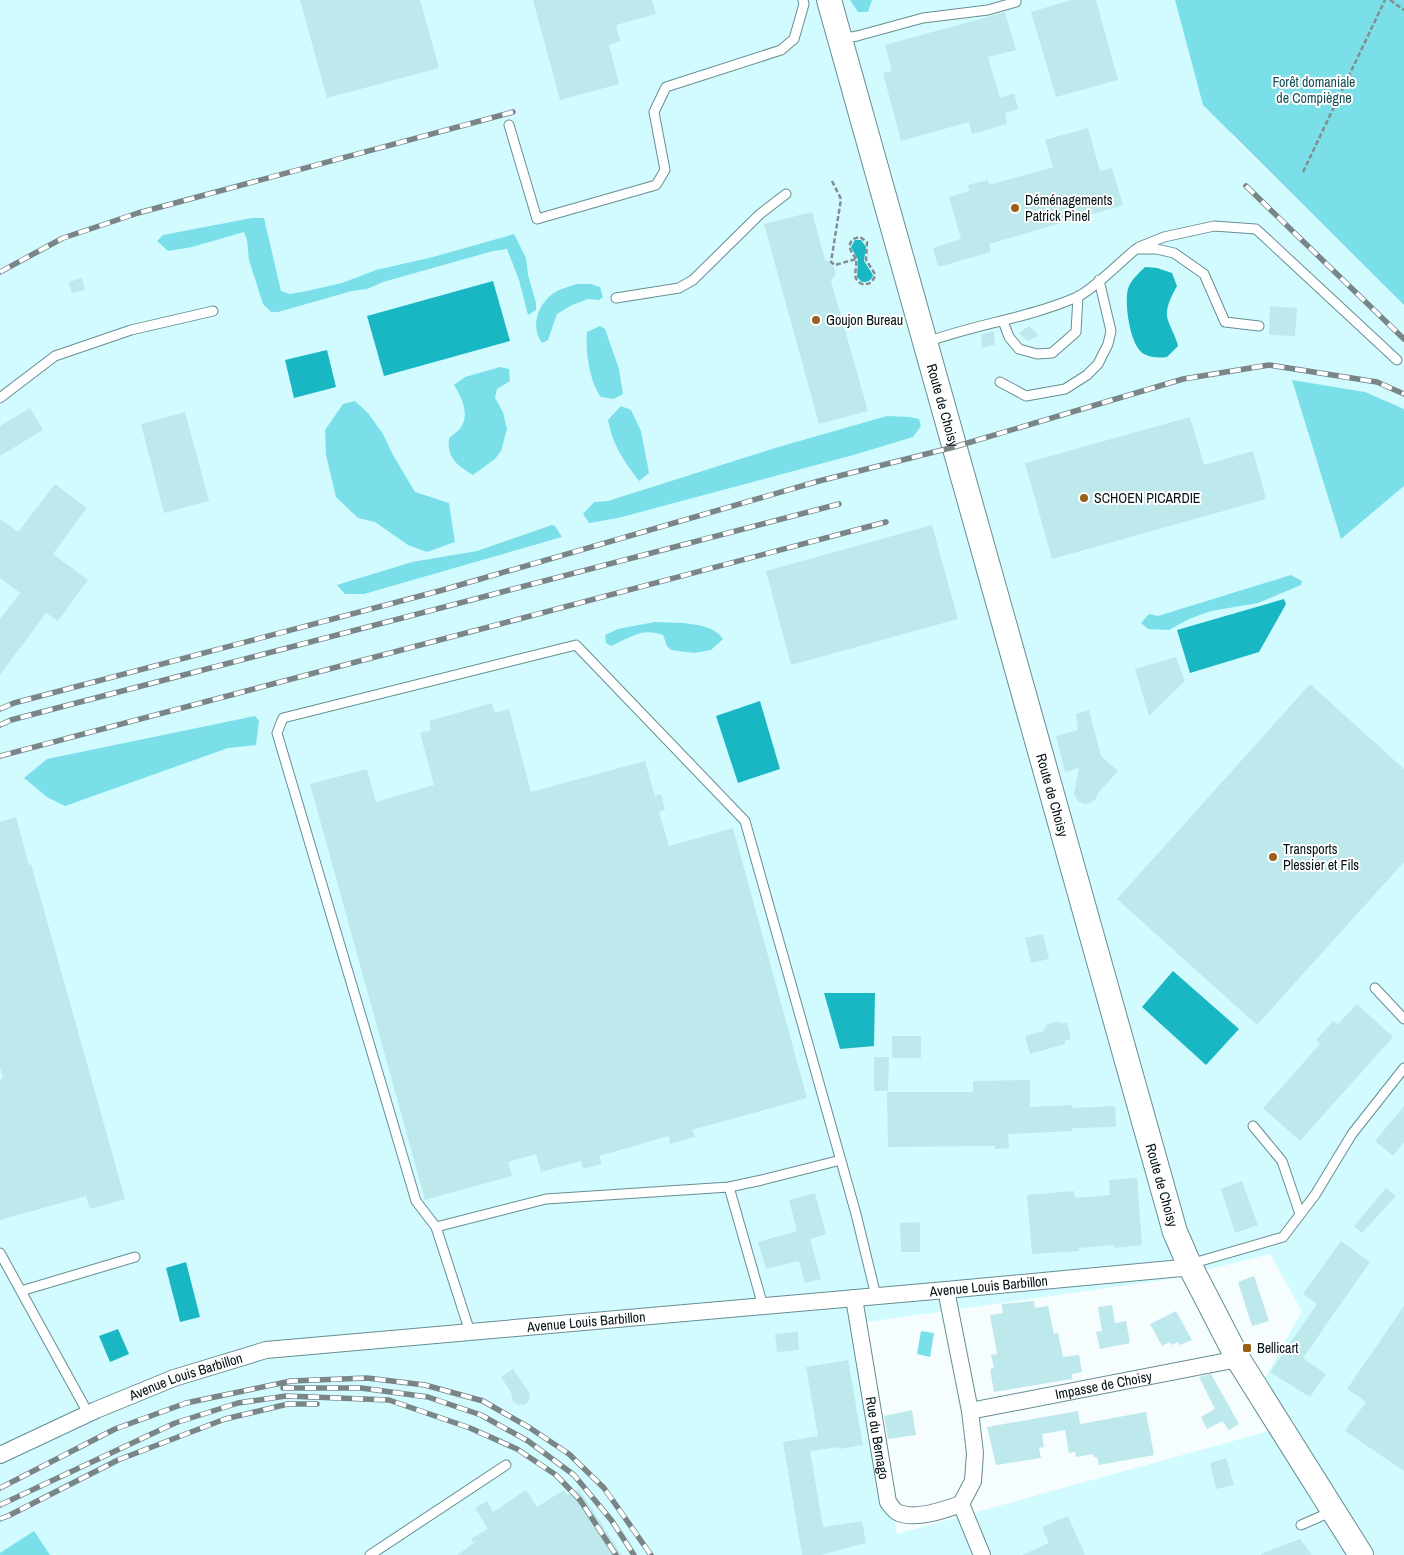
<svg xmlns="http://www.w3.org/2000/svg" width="1404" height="1555" font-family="'Archivo Narrow',sans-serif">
  <rect width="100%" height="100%" fill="#f5fdfe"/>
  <path fill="#d1fbff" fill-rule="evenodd" d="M0,0H1182L1233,137L1404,305V1555H0ZM1270,1254L1302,1311L1264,1380L1295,1424L897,1534L867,1322L1164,1280Z"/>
  <path fill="#7bdfe9" d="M850,0H872L868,12H858Z
    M1175,0H1404V305L1203,105Z
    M252,218H264L281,291L290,294L307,291L342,283L376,270L433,257L514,234L526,258L528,275L536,303V310L528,315L519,280L507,249L493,251L383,282L367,289L352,291L278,312H271L263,304L249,260L247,240L244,232L192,247L168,251L157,241L163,235Z
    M577,284H591L600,287L603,297L599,300L588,299L572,305L557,314L548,340L542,343C529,325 539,301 557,291C563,288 571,286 577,284Z
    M600,326L605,329L619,369L623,394L613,399L601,397C590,383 585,350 587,332Z
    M500,367L509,369L510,381L497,389L495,398L503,412L507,429L501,451L495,459L473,475C457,465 447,459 449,438C452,435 459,431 461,427C470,414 461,396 454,385L465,377Z
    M1292,380L1365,392L1404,409V486L1341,539Z
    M355,401L368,413L383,434L393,455L415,492L449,503L455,542L427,552L408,545L375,522L358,518L336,497L326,455L325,430L343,404Z
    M621,406L631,410L641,431L649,473L639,481C624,461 613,446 608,420Z
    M887,416L910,417L919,419L921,426L913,437L857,454L618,518L589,523L583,514L594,502L608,501L775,448Z
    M552,525L555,526L562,537L364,594H345L337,585L412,562L477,551Z
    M1291,575L1302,581L1301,585L1258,603L1211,611L1189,619L1169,630L1148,629L1141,623L1149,614L1158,616Z
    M655,622C675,623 712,621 723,639L711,650L694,653L671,650L667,646L663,635C643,627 629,638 611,646L606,643L605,635L618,629Z
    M255,716L259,721L256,745L228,748L65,806L47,797L24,778L47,759Z
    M921,1331L934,1333L930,1357L917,1354Z
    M34,1531L50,1555H0V1553Z"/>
  <path fill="#19b6c3" d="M855,240H861L866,247L864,261L873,275C871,281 868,282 862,282L857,277L858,260L851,247Z
    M1145,267L1157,268L1172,273L1177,286C1172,295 1166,306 1167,316C1168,324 1176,336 1178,346L1167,357C1159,358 1152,358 1144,354C1130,347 1124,303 1128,289C1130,281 1139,273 1145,267Z
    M493,281L510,341L384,376L367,316Z
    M327,350L336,387L294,398L285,360Z
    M1284,599L1286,604L1259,652L1190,673L1177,630Z
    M760,701L780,769L738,783L716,716Z
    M1173,971L1239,1029L1206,1065L1142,1007Z
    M824,993H875L874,1046L840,1049Z
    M186,1262L200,1317L180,1322L166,1268Z
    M118,1329L129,1354L110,1362L99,1336Z"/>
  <path fill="#bde8ec" d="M300,0H420L439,68L327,98Z
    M533,0H652L656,14L616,25L620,41L609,45L619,84L560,100Z
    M1071,0H1096L1118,80L1056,97L1031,12Z
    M1005,12L1016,50L988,57L1000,98L1014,93L1018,109L1005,113L1007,124L972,134L969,122L901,141L883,73L892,71L885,45Z
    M1088,128L1100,171L1112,168L1123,205L989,244L991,252L938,267L933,248L961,239L949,197L969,191L968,185L988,180L989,185L1053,167L1045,140Z
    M812,212L825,260L832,264L835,269V275L831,281L868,411L819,424L764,224Z
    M82,278L85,290L72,293L69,282Z
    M1270,306L1297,308L1295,336L1269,335Z
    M1029,326L1039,335L1028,341L1019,333Z
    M994,331L995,345L982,348L981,335Z
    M30,408L43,430L0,456V426Z
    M185,412L209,501L164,513L141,424Z
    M1190,417L1204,465L1253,451L1266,499L1052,559L1025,463Z
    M55,484L87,508L53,554L88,580L58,621L46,613L0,675V619L20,593L0,578V519L18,532Z
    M932,525L958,619L791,665L766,571Z
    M1176,657L1185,681L1149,716L1135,669Z
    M1310,684L1404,769V862L1257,1025L1117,899Z
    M492,703L495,713L509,709L531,792L645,761L655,796L661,794L665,810L659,812L669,846L733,828L807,1098L692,1130L695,1137L670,1144L669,1136L599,1156L602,1164L583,1169L581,1161L541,1172L536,1154L508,1162L512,1176L425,1200L310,784L367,769L376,802L434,785L420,733L431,730L429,721Z
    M1089,710L1101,756L1118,771L1098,793L1095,800L1090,803L1084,804L1078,801L1074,794L1079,768L1065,772L1056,736L1078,730L1076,714Z
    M16,817L29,865L31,864L125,1199L90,1209L86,1196L0,1220V1079L3,1078L0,1067V822Z
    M1043,934L1049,959L1031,963L1025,938Z
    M1357,1004L1393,1037L1300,1141L1263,1108L1320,1044L1316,1040L1333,1021L1338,1024Z
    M1059,1021L1060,1024L1067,1022L1071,1039L1065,1041V1044L1030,1054L1025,1036L1044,1031L1043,1029L1047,1028L1046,1025Z
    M892,1036H921V1058H892Z
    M874,1057H889L888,1091H874Z
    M1030,1080V1107L1072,1105V1108L1115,1106L1116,1127L1073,1128L1072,1131L1008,1134L1009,1148L995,1149V1146L888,1147L887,1092H973V1081Z
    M1404,1106V1142L1393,1156L1375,1141Z
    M1137,1178L1142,1245L1115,1248L1114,1245L1079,1248V1251L1032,1254L1027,1195L1074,1191L1075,1198L1110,1195L1109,1180Z
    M1242,1181L1258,1225L1235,1233L1221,1189Z
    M1386,1188L1396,1196L1362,1233L1354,1226Z
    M815,1193L826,1234L810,1239L821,1279L805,1283L799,1261L766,1269L758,1242L797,1231L789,1200Z
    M920,1222V1252H901L900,1223Z
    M1341,1241L1370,1262L1303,1358L1326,1374L1310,1397L1270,1372L1317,1304L1303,1294Z
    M1254,1276L1269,1321L1252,1326L1238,1282Z
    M1034,1301L1035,1308L1048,1306L1054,1334L1058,1333L1063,1357L1079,1355L1082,1372L1072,1374V1379L994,1392L990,1369L994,1368L991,1355L997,1354L990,1315L1003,1313L1002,1304Z
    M1112,1305L1115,1323L1126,1321L1130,1343L1100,1349L1096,1332L1102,1331L1098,1307Z
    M1404,1306V1471L1345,1431L1366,1402L1347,1389Z
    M1176,1311L1192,1340L1180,1345L1178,1342L1172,1345L1170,1342L1162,1346L1150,1324Z
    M798,1332L799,1350L777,1352L775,1334Z
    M848,1360L863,1445L839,1449V1447L810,1451L823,1527L862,1521L866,1543L821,1555H802L783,1442L818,1436L806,1367Z
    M513,1369L530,1394L529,1401L524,1405H519L513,1402L511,1392L501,1377Z
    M1211,1374L1239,1424L1229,1430L1222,1421L1207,1429L1201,1417L1215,1409L1199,1377Z
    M912,1410L916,1435L888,1439L884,1416Z
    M1078,1411L1080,1424L1146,1412L1154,1455L1099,1465L1097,1457H1094L1093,1454L1076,1457L1075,1452L1069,1453L1065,1430L1042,1434L1044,1447L1039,1448L1041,1458L996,1465L987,1427Z
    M1226,1458L1234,1485L1216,1489L1210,1463Z
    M579,1489L622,1555H457L474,1543L471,1539L488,1529L475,1508L487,1501L493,1512L526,1490L537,1507L564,1490L567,1495Z
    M1068,1516L1085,1555H1022L1049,1543L1042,1527Z
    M1300,1539L1312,1555H1261V1554Z"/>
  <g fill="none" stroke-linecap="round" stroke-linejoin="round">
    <g stroke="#668e92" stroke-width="11">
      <path id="lane" d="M840,39L857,36L923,18L988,10L1016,2
        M509,125L537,219L656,185L665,170L654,112L666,87L781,50L794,39L804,4L803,0
        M1139,247L1164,237L1214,226L1256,229L1397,360
        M616,298L679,288L693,280L760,214L786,194
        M1003,321L1009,337L1019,349L1037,354L1052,353L1076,332L1078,296
        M927,342C976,324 1029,318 1077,297C1093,290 1121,261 1136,249H1156L1174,253L1204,274L1225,322L1259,326
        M1000,382L1026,396L1065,389L1087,375L1098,364L1108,344L1111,331L1099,280
        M0,398L55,356L131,330L213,311
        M1375,988L1404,1019
        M1253,1126L1282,1161L1300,1214
        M841,1160L762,1180L729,1187L546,1199L436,1227L416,1201L277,733L283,718L576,645L745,821L856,1214L876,1296
        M729,1187L763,1306
        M436,1227L470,1332
        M0,1253L88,1413
        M1190,1264L1283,1237L1315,1195L1352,1134L1404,1068
        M21,1291L135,1257
        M1301,1525L1333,1511
        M370,1555L506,1465"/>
    </g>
    <g stroke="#668e92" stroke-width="18">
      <g id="street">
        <path d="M946,1290L970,1411L975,1453L973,1481L961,1504L982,1555"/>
        <path id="s1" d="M854,1298L888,1502C891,1506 895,1512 899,1513C916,1520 944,1510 961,1504"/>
        <path id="s2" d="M970,1411L1238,1359"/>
        <path id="s3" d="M0,1455L96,1410L174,1378L266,1350L946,1290L1182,1268L1189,1264"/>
      </g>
    </g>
    <g stroke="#668e92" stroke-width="26">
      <g id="secondary">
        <path id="s4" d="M829,0L1175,1232L1189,1264L1238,1359L1361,1555"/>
      </g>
    </g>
    <path stroke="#828e8f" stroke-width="2.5" stroke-dasharray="5 2.5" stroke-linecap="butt" d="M1390,0L1404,10
      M1303,172L1385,0
      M832,181L841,199L831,262L835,265L856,259C858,270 850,278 862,284C870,285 874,281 875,274L866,260L867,242L860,237L853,239C846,247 852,252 856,259"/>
    <use href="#lane" stroke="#fff" stroke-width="9"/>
    <use href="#street" stroke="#fff" stroke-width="16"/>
    <use href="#secondary" stroke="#fff" stroke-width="24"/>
    <g stroke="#798586" stroke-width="5.5">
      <path id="rail" d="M1246,186L1404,339
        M0,272L63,238L138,213L513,112
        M0,709L14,703L439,591L819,481L954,447L1183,379L1269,365L1377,382L1404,394
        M0,725L11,720L839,504
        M0,756L886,522
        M283,1388H361L428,1397L481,1415L528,1441L574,1475L612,1521L634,1555
        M0,1488L115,1429L186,1403L291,1381L367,1378L425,1385L483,1401L530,1428L569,1454L604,1488L651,1555
        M0,1505L175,1423L238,1403L286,1396L389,1400L470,1428L517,1449L556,1475L580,1500L616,1555
        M0,1519L8,1516L118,1460L225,1419L288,1404H317"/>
    </g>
    <use href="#rail" stroke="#fff" stroke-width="4" stroke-dasharray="11" stroke-linecap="butt"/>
  </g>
  <g fill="#99611c" stroke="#fff" stroke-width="2">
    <circle cx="1015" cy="208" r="5"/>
    <circle cx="816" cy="320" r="5"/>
    <circle cx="1084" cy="498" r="5"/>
    <circle cx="1273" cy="857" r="5"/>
    <rect x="1242" y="1343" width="10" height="10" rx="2.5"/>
  </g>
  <g text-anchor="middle" stroke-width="4" stroke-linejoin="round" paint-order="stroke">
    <g font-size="14" fill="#144f55" stroke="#fff">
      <text x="1314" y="87">Forêt domaniale<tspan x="1314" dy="16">de Compiègne</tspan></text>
    </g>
    <g font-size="14" fill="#041315" stroke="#fff" text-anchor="start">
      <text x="1025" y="205">Déménagements<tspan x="1025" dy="16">Patrick Pinel</tspan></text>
      <text x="826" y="325">Goujon Bureau</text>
      <text x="1094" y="503">SCHOEN PICARDIE</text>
      <text x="1283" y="854">Transports<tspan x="1283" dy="16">Plessier et Fils</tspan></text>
      <text x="1257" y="1353">Bellicart</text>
    </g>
    <g font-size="14" fill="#041315" stroke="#fff">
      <text dy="5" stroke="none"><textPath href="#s4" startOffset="421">Route de Choisy</textPath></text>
      <text dy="5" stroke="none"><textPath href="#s4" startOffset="826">Route de Choisy</textPath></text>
      <text dy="5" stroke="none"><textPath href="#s4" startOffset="1231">Route de Choisy</textPath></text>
      <text dy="5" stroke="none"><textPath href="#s3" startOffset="1012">Avenue Louis Barbillon</textPath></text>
      <text dy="5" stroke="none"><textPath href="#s3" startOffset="608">Avenue Louis Barbillon</textPath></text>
      <text dy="5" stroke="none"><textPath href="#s3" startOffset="202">Avenue Louis Barbillon</textPath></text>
      <text dy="5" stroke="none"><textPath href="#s2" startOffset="136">Impasse de Choisy</textPath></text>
      <text dy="5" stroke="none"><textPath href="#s1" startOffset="142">Rue du Bernago</textPath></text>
    </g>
  </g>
</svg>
